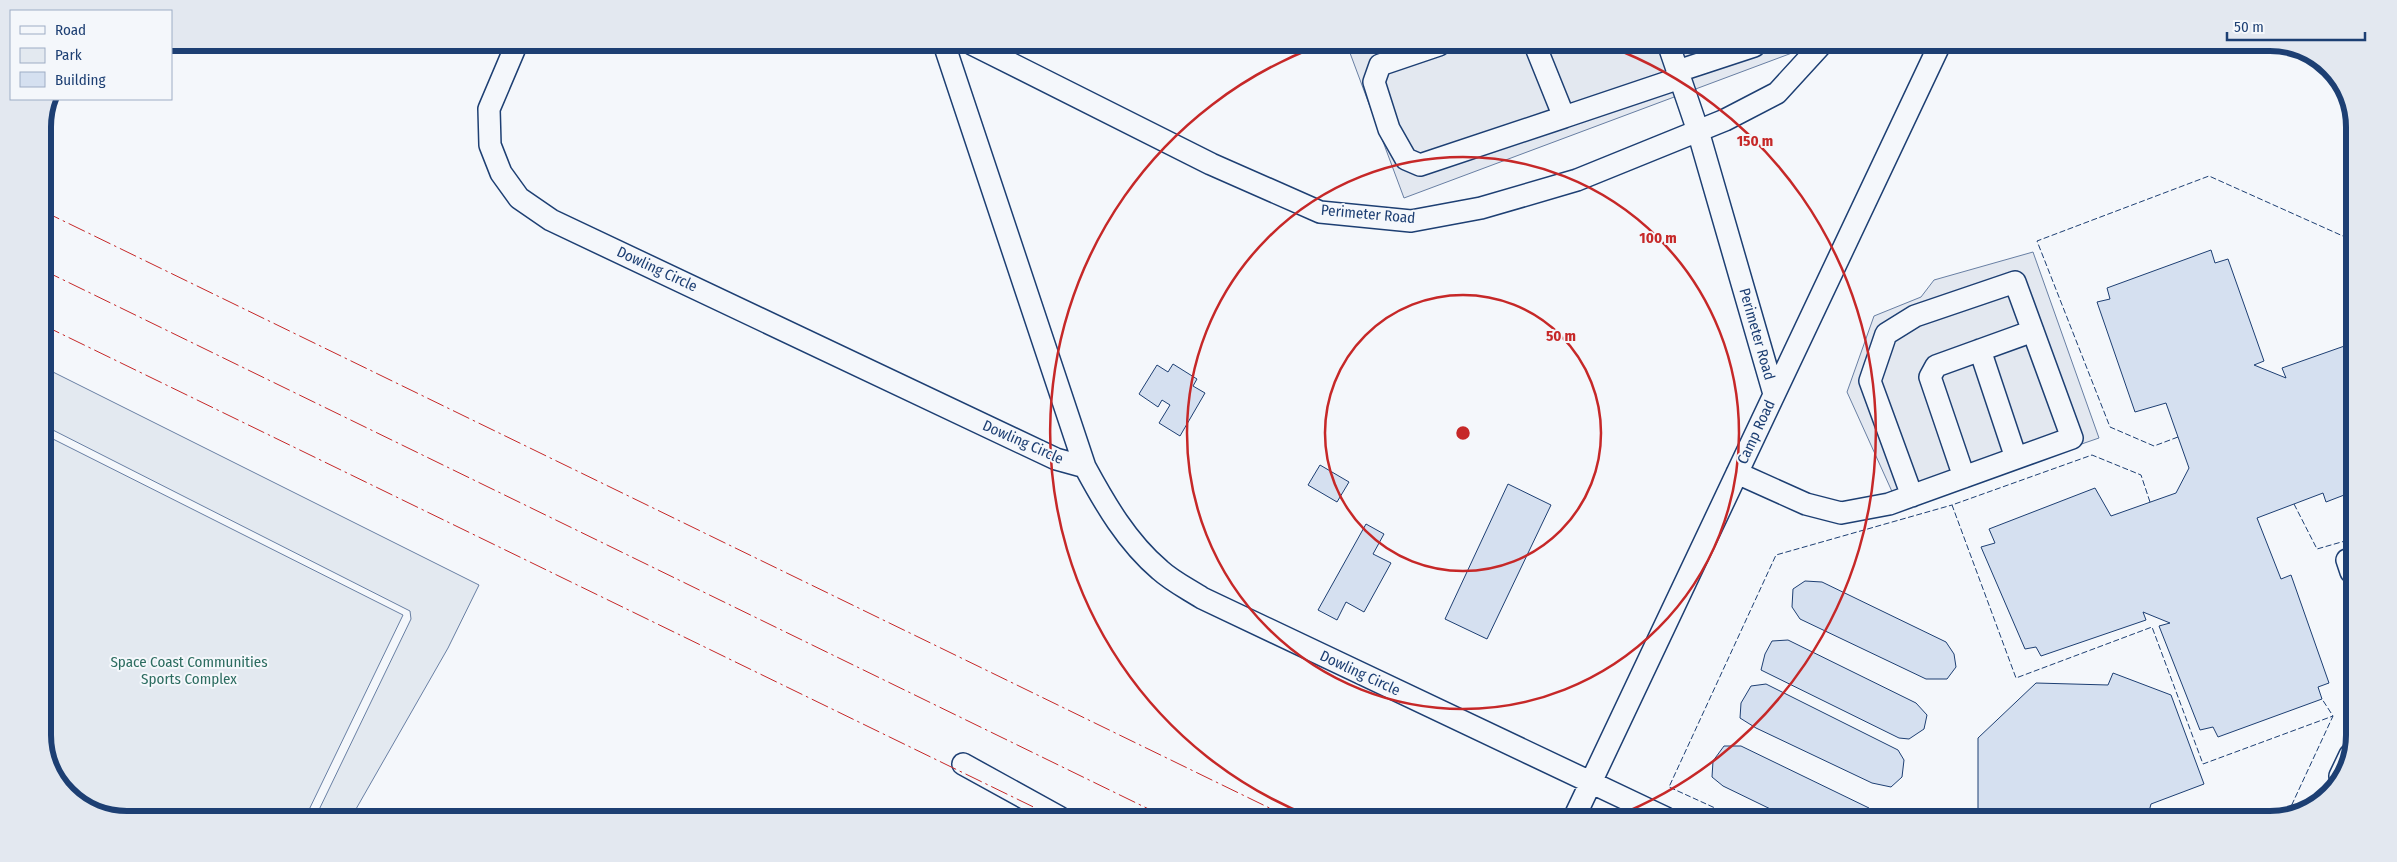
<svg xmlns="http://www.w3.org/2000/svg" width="2397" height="862" font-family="'Fira Sans Condensed',sans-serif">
  <rect width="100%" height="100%" fill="#f4f7fb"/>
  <path fill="#e3e9f0" stroke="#687fa3" d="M43,367L479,585L448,648L352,816H316L411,619L410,611L43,425Z
    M43,434L403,615L306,816L100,815L60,787L43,741Z"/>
  <path fill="#e3e8f0" stroke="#687fa3" d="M1370,45L1807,46L1808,47L1404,198L1350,53Z
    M2033,252L2099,438L1899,507L1847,392L1874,316L1921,297L1934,280Z"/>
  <path fill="#d5e0f0" stroke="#1d3f73" d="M2211,250L2215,263L2228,259L2264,361L2254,365L2286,378L2282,368L2353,343L2352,492L2326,502L2323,493L2257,518L2281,579L2291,575L2329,683L2318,687L2322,699L2218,737L2213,727L2200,730L2159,626L2170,623L2143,612L2146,620L2041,656L2036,647L2025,649L1981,547L1995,543L1989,529L2095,488L2111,516L2176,493L2189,468L2166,403L2135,412L2097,302L2110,299L2107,288Z
    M1173,364L1197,379L1193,386L1205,393L1180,436L1159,423L1170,405L1162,400L1158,407L1139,394L1157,365L1168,372Z
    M1320,465L1349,482L1337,502L1308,485Z
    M1508,484L1551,505L1487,639L1445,619Z
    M1366,524L1384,534L1373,554L1391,563L1364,612L1346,602L1337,620L1318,610Z
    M1805,581L1822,582L1946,642L1954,654L1956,667L1947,679H1926L1800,619L1792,607L1793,589Z
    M1788,640L1916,703L1927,715L1924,729L1909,739L1899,738L1761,670L1765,654L1772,641Z
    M2113,673L2171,695L2204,784L2151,804L2147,819H1978V738L2036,683L2108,685Z
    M1766,684L1898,750L1904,760L1902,777L1891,787L1872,783L1756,728L1740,718L1741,703L1751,686Z
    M1724,746H1741L1869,808L1876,819H1791L1723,786L1712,777L1713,761Z"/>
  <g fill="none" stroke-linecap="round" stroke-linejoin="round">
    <g stroke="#1d3f73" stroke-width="24">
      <path id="minor" d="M517,43L489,109L490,145L501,173L519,198L551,220L1056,459L1085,467C1105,504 1127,542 1160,570C1172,581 1188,589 1202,598L1666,818
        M944,44L1085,467
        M972,44L1211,164L1320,212L1411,221L1481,208L1577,180L1725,120L1777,93L1820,46
        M1439,45L1380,65L1374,82L1389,129L1406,159L1420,165L1564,117
        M1535,45L1564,117L1680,78
        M1669,46L1698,131L1774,394
        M1678,71L1754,46
        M1980,350L2016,458
        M1737,473L1806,504L1841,513L1889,504L2072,438L2015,282L1915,316L1886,334L1870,381L1912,496
        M1964,477L1930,377L1936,366L2033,331
        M2347,560L2351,572
        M963,764L1059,817
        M2340,776L2350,755
        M1574,818L1939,46"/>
    </g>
    <use href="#minor" stroke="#f4f7fb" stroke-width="21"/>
    <path stroke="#1d3f73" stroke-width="1" stroke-dasharray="6 2.5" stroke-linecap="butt" d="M2178,437L2154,446L2110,427L2037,241L2209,176L2354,241
      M2150,502L2141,475L2092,455L1952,505L2016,678L2152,627L2203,764L2333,716
      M2294,504L2317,549L2352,539
      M2288,813L2333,716L2322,699
      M1737,818L1669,787L1776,555L1952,505"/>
    <path stroke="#c62828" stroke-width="1" stroke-dasharray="18 4 2.5 4" stroke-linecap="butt" d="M43,211L1290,818
      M43,270L1165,817
      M43,325L1054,817"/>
  </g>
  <g fill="none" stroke="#c62828" stroke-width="2.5">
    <circle cx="1463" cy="433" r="138"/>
    <circle cx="1463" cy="433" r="276"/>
    <path d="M1312 817A413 413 0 0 1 1318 46M1608 46A413 413 0 0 1 1614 817"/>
  </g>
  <g text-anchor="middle" stroke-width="4" stroke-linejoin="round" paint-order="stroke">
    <g font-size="15" fill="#1d3f73" stroke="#f4f7fb">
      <text transform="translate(1368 214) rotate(5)" y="5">Perimeter Road</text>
      <text transform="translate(657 269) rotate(25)" y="5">Dowling Circle</text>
      <text transform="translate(1757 334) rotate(74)" y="5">Perimeter Road</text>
      <text transform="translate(1756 432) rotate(-65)" y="5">Camp Road</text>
      <text transform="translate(1023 442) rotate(24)" y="5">Dowling Circle</text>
      <text transform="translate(1360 673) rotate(25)" y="5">Dowling Circle</text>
    </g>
    <g font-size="15" fill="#2c6c60" stroke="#f4f7fb">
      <text x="189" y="667">Space Coast Communities<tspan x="189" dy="17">Sports Complex</tspan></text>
    </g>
  </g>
  <path d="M0 0H2397V862H0ZM127 51H2270A76 76 0 0 1 2346 127V735A76 76 0 0 1 2270 811H127A76 76 0 0 1 51 735V127A76 76 0 0 1 127 51Z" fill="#e3e8f0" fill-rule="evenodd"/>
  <path fill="none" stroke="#1d3f73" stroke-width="6" d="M127 51H2270A76 76 0 0 1 2346 127V735A76 76 0 0 1 2270 811H127A76 76 0 0 1 51 735V127A76 76 0 0 1 127 51Z"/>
  <circle cx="1463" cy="433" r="8" fill="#c62828" stroke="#f4f7fb" stroke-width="2.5"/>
  <g font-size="15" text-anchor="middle" font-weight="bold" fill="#c62828" stroke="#f4f7fb" stroke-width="4" stroke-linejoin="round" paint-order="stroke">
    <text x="1755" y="146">150 m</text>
    <text x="1658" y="243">100 m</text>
    <text x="1561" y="341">50 m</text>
  </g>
  <rect x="10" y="10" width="162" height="90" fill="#f4f7fb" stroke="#9eadc5"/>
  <rect x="20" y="26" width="25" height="8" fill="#f4f7fb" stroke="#9eadc5"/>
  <text x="55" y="35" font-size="15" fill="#1d3f73">Road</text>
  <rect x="20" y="48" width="25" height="15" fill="#e3e9f0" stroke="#9eadc5"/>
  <text x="55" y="60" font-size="15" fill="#1d3f73">Park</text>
  <rect x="20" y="72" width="25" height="15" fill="#d5e0f0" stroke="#9eadc5"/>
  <text x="55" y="85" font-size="15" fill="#1d3f73">Building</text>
  <path d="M2227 32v8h138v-8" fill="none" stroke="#1d3f73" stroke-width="2.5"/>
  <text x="2234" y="32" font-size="15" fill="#1d3f73" stroke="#f4f7fb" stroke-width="4" paint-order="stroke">50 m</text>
</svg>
